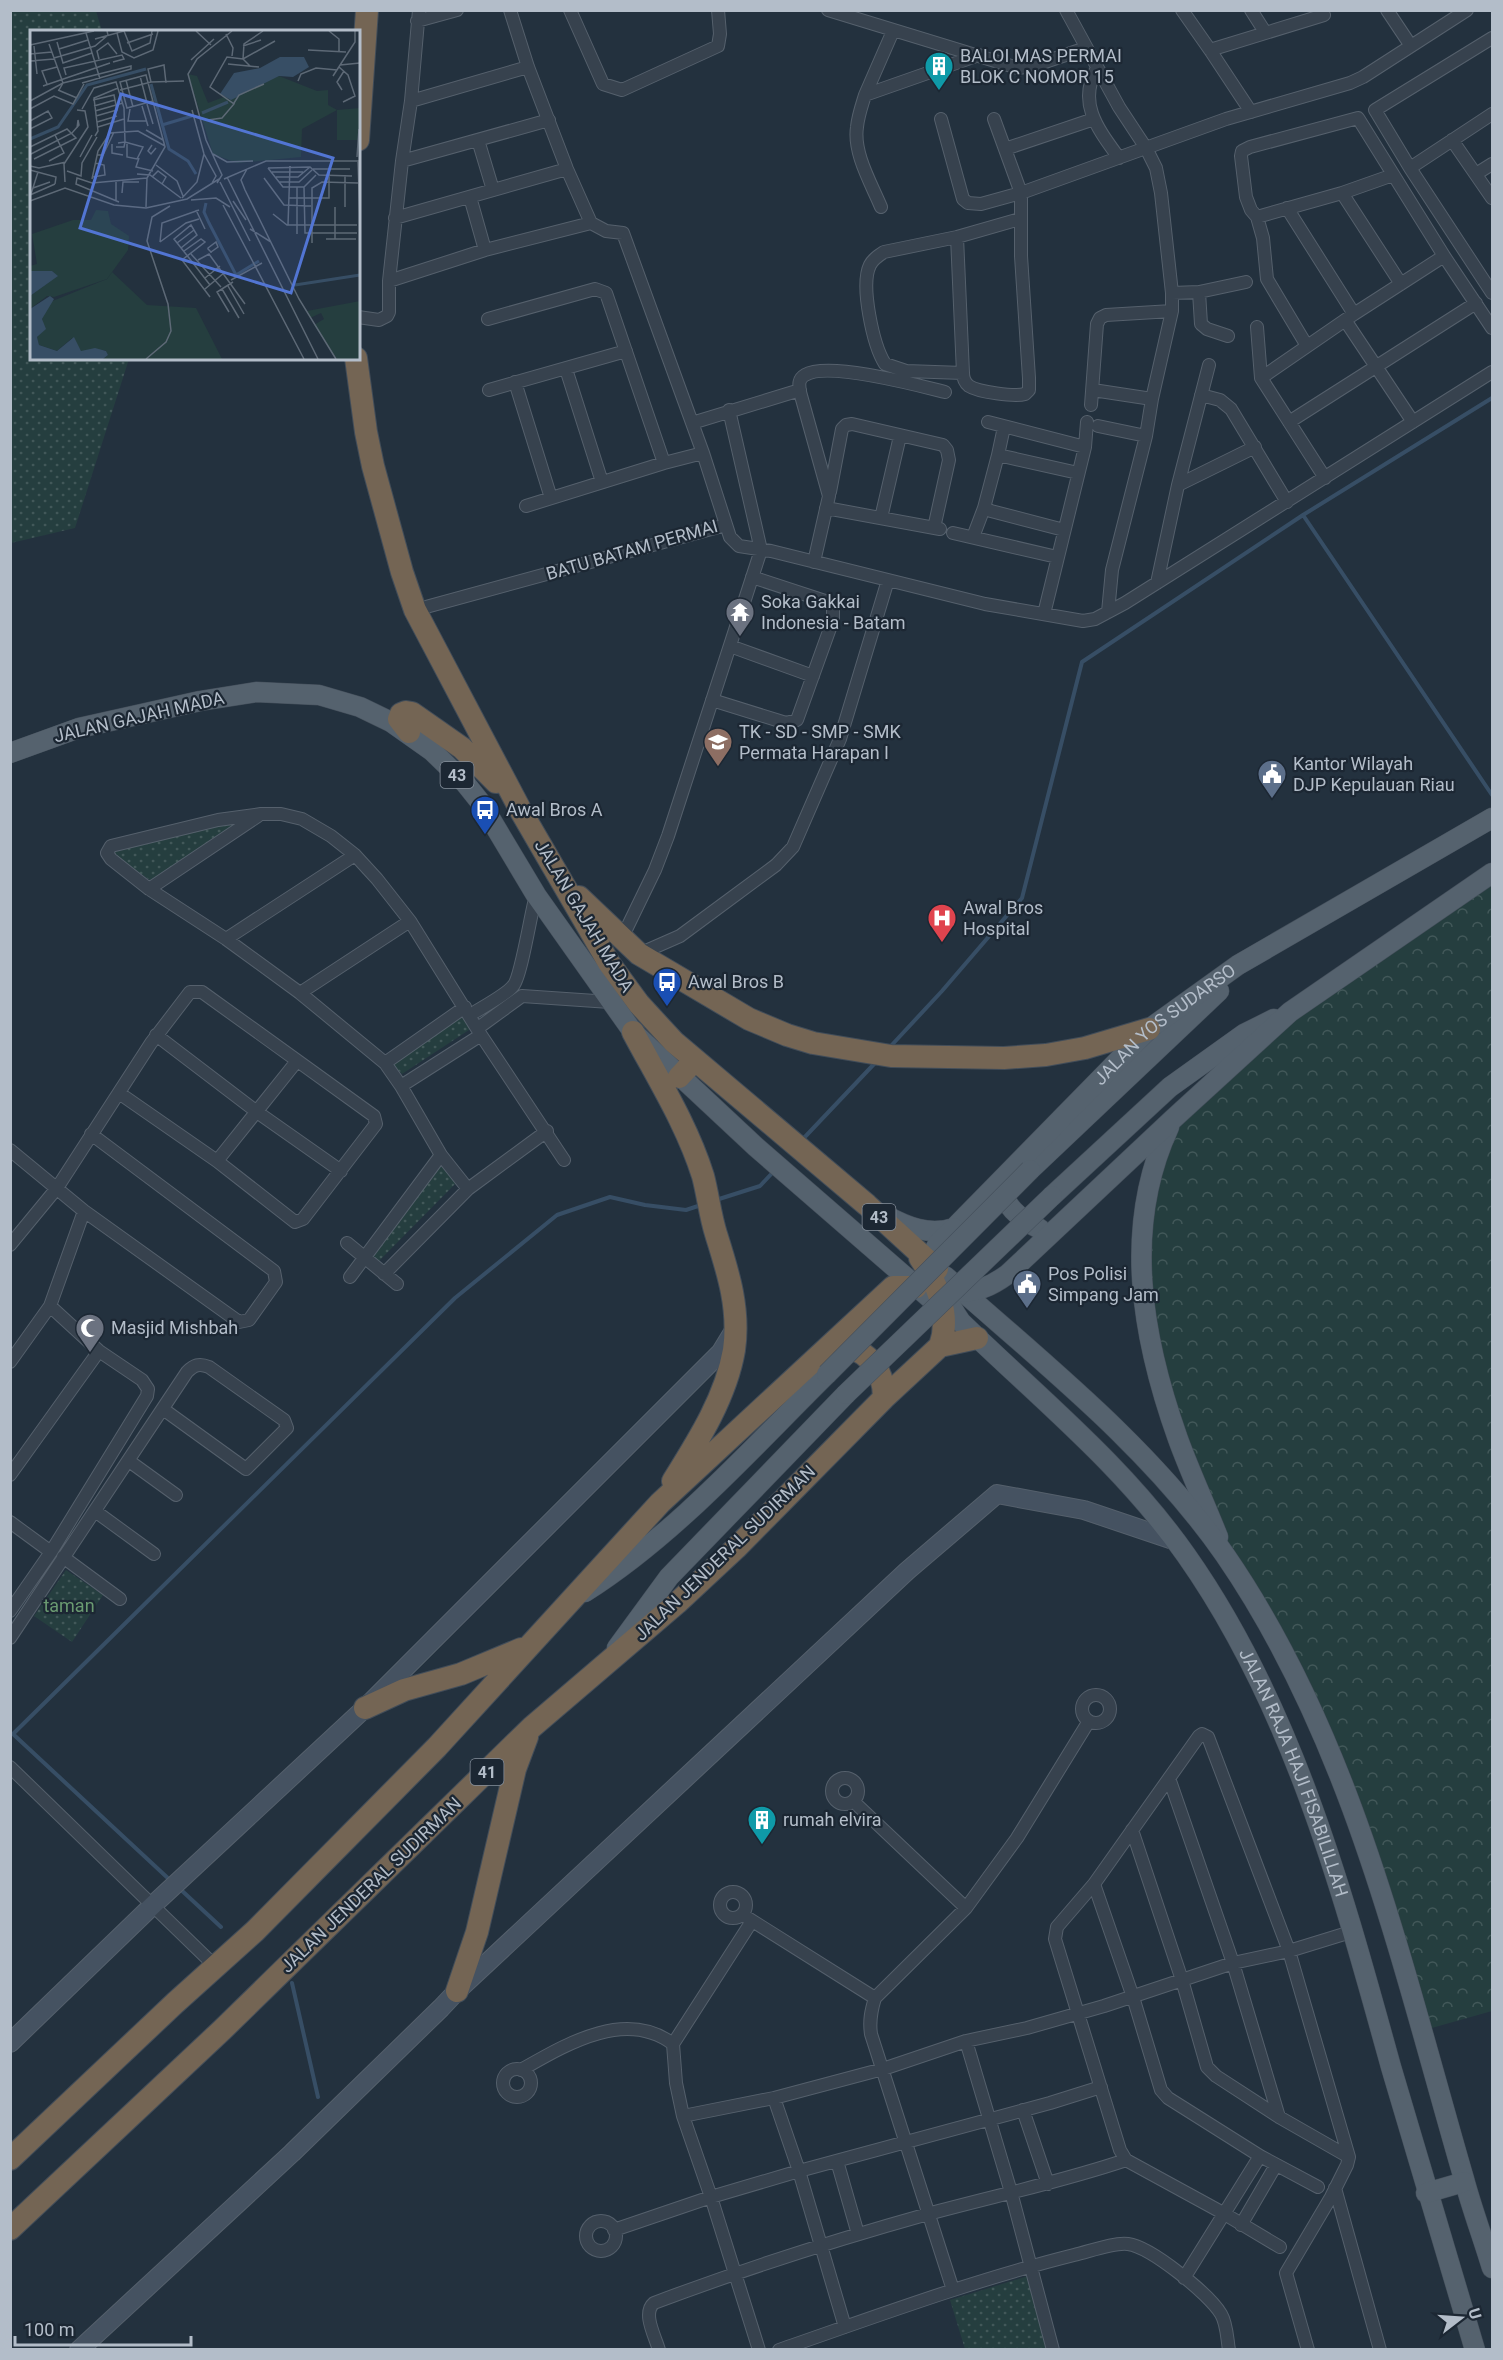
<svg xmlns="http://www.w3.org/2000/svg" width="1503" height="2360" font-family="Roboto,sans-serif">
  <defs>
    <pattern id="forest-crowns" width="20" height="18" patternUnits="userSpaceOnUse" patternTransform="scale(1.5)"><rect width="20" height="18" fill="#253e3f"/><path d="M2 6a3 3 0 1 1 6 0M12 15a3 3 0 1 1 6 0" fill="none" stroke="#425859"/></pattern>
    <pattern id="park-dots" width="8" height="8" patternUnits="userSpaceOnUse" patternTransform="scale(1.5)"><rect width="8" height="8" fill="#253e3f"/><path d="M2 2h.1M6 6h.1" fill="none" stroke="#425859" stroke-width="1.8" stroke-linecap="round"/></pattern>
  </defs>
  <rect width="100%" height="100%" fill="#23313e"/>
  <path fill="url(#forest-crowns)" d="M1492,871V2011L1414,2033L1385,1931L1337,1793L1274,1645L1193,1500L1172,1453L1155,1399L1146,1248L1159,1180L1184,1103L1224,1056Z"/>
  <path fill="url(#park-dots)" d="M10,11H96L102,31L32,32V358L129,359L75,528L11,543Z
    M222,822L236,824L151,881L111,853L115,848Z
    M459,1006L472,1028L402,1074L386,1058Z
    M437,1161L456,1183L378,1262L368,1253Z
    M66,1570L103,1595L72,1642L34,1616Z
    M1031,2275L1054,2349H965L950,2300Z"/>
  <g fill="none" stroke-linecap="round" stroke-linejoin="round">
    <path stroke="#374e65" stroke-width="4" d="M1303,515L1492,795
      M889,1048L942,991L1022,898L1082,662L1303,515L1492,398
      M802,1140L875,1063
      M716,1200L760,1186L775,1170
      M171,1881L13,1734L455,1298L557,1215L610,1197L645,1205L686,1210L701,1205
      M179,1888L221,1927
      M292,1983L318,2097"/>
    <g stroke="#55606c" stroke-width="14">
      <path id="street" d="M510,10L528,67L567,169L591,223L606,231L623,233L703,453L730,537L739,546L771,551L985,604L1083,621L1095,619L1125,603L1492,372
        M570,10L603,84L622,90L718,46L720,34L718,10
        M828,10L1018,68L1033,66L1086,48
        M1066,10L1119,107L1146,148L1156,168L1161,193L1172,293V311L1152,399L1146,436L1112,570L1108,612
        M1182,10L1210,50L1251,112
        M1251,10L1265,32
        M1387,10L1411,46
        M417,21L457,10
        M1492,38L1375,110L1410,168L1492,293
        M1210,50L1324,15
        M1097,68C1077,103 1098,129 1119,158
        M865,95L893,31
        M411,101L528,67
        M941,119L963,199L968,203L981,204L1021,193L1226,119L1350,83L1363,77L1467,10
        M478,140L493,190
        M1452,140L1492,198
        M1005,149L1094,119
        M402,161L549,120
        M1410,168L1492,114
        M1476,174L1492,164
        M1342,193L1401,284
        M470,197L485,250
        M881,207C871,183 853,153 857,127C858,116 862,105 865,95L979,55
        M1287,208L1354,314
        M1257,217L1342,193L1393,175
        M395,218L567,169
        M957,237L963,373C963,378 964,382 969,386C978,392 1015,397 1025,394L1029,390V378L1021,256V193L994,119
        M389,281L485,250L591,223
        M1199,292L1201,324L1207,329L1228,336
        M1172,293L1199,292L1246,282
        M358,317L379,320L387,316L389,312V281L402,161L411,101L419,10
        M488,319L595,289L606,293L664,463
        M1345,320L1413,422
        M1257,327L1261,378L1325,478
        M1307,346L1267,279L1263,238L1257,217L1251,210L1246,197L1241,156L1242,151L1250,147L1358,118L1444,256L1492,328
        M566,369L602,482
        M963,373L906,371L885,364C873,345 860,285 870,265C873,259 878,256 884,252L957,237L1020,219
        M1261,378L1354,314L1444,256
        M515,382L551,498
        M489,390L626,351
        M1093,390L1152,399
        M1201,395L1220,400L1231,409L1287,502
        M1091,405L1097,324L1100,318L1106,315L1172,311
        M988,422L1085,447
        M1289,422L1476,303
        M692,423L800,390
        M1098,426L1146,436
        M998,455L1004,427
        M1178,485L1255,447
        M830,492L842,429L846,425L852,424L943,445L947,450L949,460L934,528
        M526,506L664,463L703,453
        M826,508L940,529
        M881,518L900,436
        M1064,530L991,511L984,508L998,455L1078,473
        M953,533L1057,557
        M973,537L984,508
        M814,562L829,496L800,392C799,385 798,379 805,375C828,361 917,385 945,392
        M1157,583L1178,485L1209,365
        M415,610L726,525
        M1044,614L1085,447L1087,422
        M730,646L813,676
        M712,700L786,723L797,720L833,620V606L828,602L752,577
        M149,889L258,816
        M622,938L655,870L668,836L761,550L729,410
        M226,939L355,855
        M639,954L680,936L776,865L793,847L840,739L888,580
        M300,993L410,921
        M470,1015C481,1008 506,995 513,986C521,978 531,912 536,895
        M478,1028L522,996L610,1002
        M156,1035L257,1112L341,1171
        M385,1063L465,1007
        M401,1086L481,1035
        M10,1150L84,1211L239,1322L249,1320L276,1282L274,1271L91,1134
        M217,1161L297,1061
        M468,1189L441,1155L401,1086L385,1063L300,993L226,939L149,889L111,859L107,853L111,846L218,820L261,814H281L302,819L331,836L355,855L377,879L410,921L481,1035L564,1160
        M347,1243L397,1284
        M10,1245L57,1188L151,1043L190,992H202L374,1116L376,1124L303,1219L295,1222L217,1161L119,1093
        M384,1274L468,1189L547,1131
        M350,1277L441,1155
        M10,1362L50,1306L84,1211
        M129,1461L176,1495
        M10,1475L99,1351
        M95,1511L154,1554
        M10,1522L51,1552
        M63,1557L120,1599
        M10,1611L51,1552L147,1396L148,1389L142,1380L99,1351L50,1306
        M10,1638L187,1372C194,1365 199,1363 209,1367L284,1420L287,1428L246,1469L163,1409
        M1082 1709a14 14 0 1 1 28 0a14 14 0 1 1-28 0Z
        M10,1767L216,1967
        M1169,1778L1233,1963L1279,2117
        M832 1791a13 13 0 1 1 26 0a13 13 0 1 1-26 0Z
        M853,1801L966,1908
        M1132,1830L1182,1980L1207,2067L1216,2076L1279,2117L1349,2157
        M1094,1884L1133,1997L1161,2090L1168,2098L1260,2156L1318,2187
        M720 1905a13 13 0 1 1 26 0a13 13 0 1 1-26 0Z
        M743,1915L875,1998
        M752,1921L673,2044L676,2083L683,2116L711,2197L759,2350
        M966,2041L1011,2192L1053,2350
        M503 2083a14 14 0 1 1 28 0a14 14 0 1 1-28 0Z
        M521,2070C565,2045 625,2008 673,2044
        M774,2098L799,2171L845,2327
        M1023,2110L1048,2184
        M683,2116L774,2098L883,2069L966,2041L1027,2028L1104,2006L1233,1963L1289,1951L1354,1931
        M837,2161L858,2234
        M1335,2188L1380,2350
        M586 2236a15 15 0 1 1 30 0a15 15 0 1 1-30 0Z
        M1241,2225L1276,2165
        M614,2230L711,2197L799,2171L1050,2103L1101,2087
        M1280,2247L1223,2213L1126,2160L1120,2150L1055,1939L1057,1927L1094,1884L1199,1736L1202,1734L1208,1737L1289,1951L1349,2157L1347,2165L1331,2197L1286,2273L1308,2350
        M1184,2278L1260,2156
        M953,2290L871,2034C869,2021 871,2011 875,1998L966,1908L1017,1838L1089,1721
        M659,2350C655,2336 642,2313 654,2303C744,2269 835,2240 928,2214C994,2196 1061,2182 1126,2160
        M779,2350C877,2316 974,2280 1074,2255C1088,2252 1114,2242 1128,2244C1151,2247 1209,2294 1221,2314C1227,2324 1227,2338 1229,2350"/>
    </g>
    <g stroke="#55606c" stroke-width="20">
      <path id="secondary" d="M10,2043L153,1905L365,1708L721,1352L735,1329
        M79,2350L292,2153L441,2008L457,1991L907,1571L997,1494L1084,1510L1176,1541"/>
    </g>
    <g stroke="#434e5a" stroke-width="21">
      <g id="primary">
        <path d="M10,753L79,728L200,701L256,692L319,695L360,707L391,722L432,751L465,783L481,803L536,895L633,1032L756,1147L947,1313"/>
        <path d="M1169,1127C1122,1228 1142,1338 1178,1439C1190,1472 1205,1504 1218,1537"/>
        <path d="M1030,1170L1219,991"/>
        <path d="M1002,1181C1000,1204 1021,1220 1040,1229"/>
        <path d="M1052,1196L1170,1087L1244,1034L1274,1019"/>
        <path id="s1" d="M885,1215C907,1227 929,1236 954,1228L1149,1029L1238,965L1492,818"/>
        <path id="s2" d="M954,1228C948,1234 937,1242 935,1250C929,1268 951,1308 961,1322C1039,1398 1123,1465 1186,1555C1293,1707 1342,1890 1391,2067C1418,2161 1446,2255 1475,2350"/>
        <path d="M945,1276C1043,1363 1150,1447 1225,1555C1353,1741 1402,1966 1464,2179C1472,2209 1483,2238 1492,2268"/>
        <path d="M956,1290C975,1295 993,1285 1008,1274L1173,1119L1290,1012L1492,873"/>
        <path d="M585,1592C675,1535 751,1449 827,1374"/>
        <path d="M617,1648L669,1577L846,1394"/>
        <path d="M1426,2193L1464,2182"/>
      </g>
    </g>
    <g stroke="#424d59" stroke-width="24">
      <path id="highway" d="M358,140L367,10
        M356,358L366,432L373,466L402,572L415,610L522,813L609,963L639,1004L674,1042L867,1205L937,1269
        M409,732L399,719L401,714L406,712L412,713L462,748L496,782
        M579,897L639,954L749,1019L787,1035L813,1043L891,1056L1004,1058L1046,1055L1085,1048L1149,1029
        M633,1032C658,1079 687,1125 703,1176C708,1195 710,1215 716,1234C728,1272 740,1309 734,1350C726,1397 698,1441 673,1481
        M679,1077L694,1061
        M920,1258C937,1283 951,1315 940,1346
        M834,1347C865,1345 884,1368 884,1398
        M365,1708L404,1690L461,1674L521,1649
        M457,1991L477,1932L515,1769L527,1737
        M10,2159L175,2003L255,1931L437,1747L660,1503L893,1287H916
        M10,2229L222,2030L532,1727L677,1603L736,1548L884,1398L940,1346L977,1338"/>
    </g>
    <use href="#street" stroke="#37424e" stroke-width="12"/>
    <use href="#secondary" stroke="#455261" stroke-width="18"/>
    <use href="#primary" stroke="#55626e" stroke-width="20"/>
    <use href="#highway" stroke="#746554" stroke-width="22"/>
    <g stroke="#434e5a" stroke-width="21" stroke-linecap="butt">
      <path id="primary-bridge" d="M827,1374L1030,1170
        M846,1394L1052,1196"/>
    </g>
    <use href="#primary-bridge" stroke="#55626e" stroke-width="20"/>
  </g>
  <defs>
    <g id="building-pin" transform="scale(1.5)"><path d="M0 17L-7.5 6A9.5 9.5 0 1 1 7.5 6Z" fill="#0f9aa8" stroke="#1c2733"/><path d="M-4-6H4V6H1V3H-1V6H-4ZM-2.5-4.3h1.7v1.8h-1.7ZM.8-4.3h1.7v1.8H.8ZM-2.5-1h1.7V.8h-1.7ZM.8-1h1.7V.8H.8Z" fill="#fff"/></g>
    <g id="temple-pin" transform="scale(1.5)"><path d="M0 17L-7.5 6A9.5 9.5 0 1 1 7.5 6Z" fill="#6b7280" stroke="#1c2733"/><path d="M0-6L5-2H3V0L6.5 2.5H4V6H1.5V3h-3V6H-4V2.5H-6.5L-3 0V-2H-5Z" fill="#fff"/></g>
    <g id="school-pin" transform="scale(1.5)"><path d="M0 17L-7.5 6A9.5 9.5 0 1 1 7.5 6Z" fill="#8d6e63" stroke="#1c2733"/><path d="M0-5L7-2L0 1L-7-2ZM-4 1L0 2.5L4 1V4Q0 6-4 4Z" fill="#fff"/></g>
    <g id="civic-pin" transform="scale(1.5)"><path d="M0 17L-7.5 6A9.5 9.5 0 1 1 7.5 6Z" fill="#5c6f8a" stroke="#1c2733"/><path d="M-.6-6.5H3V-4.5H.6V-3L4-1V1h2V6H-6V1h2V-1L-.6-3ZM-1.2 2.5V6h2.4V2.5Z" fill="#fff"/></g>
    <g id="bus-pin" transform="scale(1.5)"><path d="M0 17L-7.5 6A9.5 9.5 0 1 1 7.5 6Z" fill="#1a4fb4" stroke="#1c2733"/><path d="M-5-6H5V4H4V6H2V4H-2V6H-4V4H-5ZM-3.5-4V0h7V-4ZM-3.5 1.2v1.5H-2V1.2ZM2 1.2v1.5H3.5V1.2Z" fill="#fff"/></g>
    <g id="hospital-pin" transform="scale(1.5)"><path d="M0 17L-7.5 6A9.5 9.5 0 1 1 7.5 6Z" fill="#e0444e" stroke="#1c2733"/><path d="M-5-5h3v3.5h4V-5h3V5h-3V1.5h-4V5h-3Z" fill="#fff"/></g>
    <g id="mosque-pin" transform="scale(1.5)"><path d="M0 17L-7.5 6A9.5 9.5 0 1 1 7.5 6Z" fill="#6b7280" stroke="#1c2733"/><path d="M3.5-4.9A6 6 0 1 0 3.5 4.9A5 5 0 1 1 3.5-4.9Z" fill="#fff"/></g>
  </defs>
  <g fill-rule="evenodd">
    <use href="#building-pin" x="939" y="66"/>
    <use href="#temple-pin" x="740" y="612"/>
    <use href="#school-pin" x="718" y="742"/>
    <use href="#civic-pin" x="1272" y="774"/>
    <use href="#bus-pin" x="485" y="810"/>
    <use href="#hospital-pin" x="942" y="918"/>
    <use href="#bus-pin" x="667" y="982"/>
    <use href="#civic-pin" x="1027" y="1284"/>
    <use href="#mosque-pin" x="90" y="1328"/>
    <use href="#building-pin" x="762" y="1820"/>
  </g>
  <g text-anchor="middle" stroke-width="4.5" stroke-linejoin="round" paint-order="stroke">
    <g fill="#1c2733" stroke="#86909c" stroke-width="1.5">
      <rect x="440.5" y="762" width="33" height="26" rx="4.5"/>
      <rect x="862.5" y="1204" width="33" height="26" rx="4.5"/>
      <rect x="470.5" y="1759" width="33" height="26" rx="4.5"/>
    </g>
    <g font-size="16" font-weight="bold" fill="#b3bdc9">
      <text x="457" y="781">43</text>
      <text x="879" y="1223">43</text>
      <text x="487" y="1778">41</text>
    </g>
    <g font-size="18" fill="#b3bdc9" stroke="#1c2733" text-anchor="start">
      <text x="960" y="62">BALOI MAS PERMAI<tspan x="960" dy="21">BLOK C NOMOR 15</tspan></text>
      <text x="761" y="608">Soka Gakkai<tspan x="761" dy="21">Indonesia - Batam</tspan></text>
      <text x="739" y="738">TK - SD - SMP - SMK<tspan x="739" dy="21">Permata Harapan I</tspan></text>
      <text x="1293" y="770">Kantor Wilayah<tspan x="1293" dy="21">DJP Kepulauan Riau</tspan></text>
      <text x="506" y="816">Awal Bros A</text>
      <text x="963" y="914">Awal Bros<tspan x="963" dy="21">Hospital</tspan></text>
      <text x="688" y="988">Awal Bros B</text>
      <text x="1048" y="1280">Pos Polisi<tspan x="1048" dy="21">Simpang Jam</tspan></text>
      <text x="111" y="1334">Masjid Mishbah</text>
      <text x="783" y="1826">rumah elvira</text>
    </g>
    <g font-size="18" fill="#b3bdc9" stroke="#1c2733">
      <text transform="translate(632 550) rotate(-16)" y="6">BATU BATAM PERMAI</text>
      <text transform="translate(139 717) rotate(-13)" y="6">JALAN GAJAH MADA</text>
      <text transform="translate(584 916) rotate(59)" y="6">JALAN GAJAH MADA</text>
      <text dy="6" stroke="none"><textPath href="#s1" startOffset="366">JALAN YOS SUDARSO</textPath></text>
      <text transform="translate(725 1553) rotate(-44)" y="6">JALAN JENDERAL SUDIRMAN</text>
      <text dy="6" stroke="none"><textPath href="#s2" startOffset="676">JALAN RAJA HAJI FISABILILLAH</textPath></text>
      <text transform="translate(371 1885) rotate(-44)" y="6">JALAN JENDERAL SUDIRMAN</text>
    </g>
    <g font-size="18" fill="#6a9a71" stroke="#1c2733">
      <text x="69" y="1612">taman</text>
    </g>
  </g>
  <g transform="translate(30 30)">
    <rect width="330" height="330" fill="#23313e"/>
    <path d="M330,78L329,110H307V80Z" fill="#253e3f"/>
    <path d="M158,44L167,46L178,73L249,46L287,61L298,60V75L307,80L272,99L271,127L207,133L183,124ZM82,242L117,275L166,278L192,329H73L78,325L75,320L51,321L42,308L27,321L9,315L7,307L14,300L12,289L20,272L77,249Z" fill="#253e3f"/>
    <path d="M66,180L78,181L81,194L99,206L98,220L77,249L24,267L17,266L0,279V266L27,246L22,241H0V236L7,234L2,204L43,190H61ZM330,271V329H307L284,295L294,289L291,283L280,288L277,281Z" fill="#253e3f"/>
    <path d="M250,27H274L279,37L263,47L249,46L201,70L190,64L204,43L230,38ZM0,241H22L28,246L0,266ZM20,266L24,269L12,289L16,299L7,307L9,315L27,321L44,307L51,321L65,318L76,321L78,325L73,329H0V279Z" fill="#374e65"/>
    <path fill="none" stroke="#374e65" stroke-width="3" d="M121,54L139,119L158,131L166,144M172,83L198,72M132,95L162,86M0,109L28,97L57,55L116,39M176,173L174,182L179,193L206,245L229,231M265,255L330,245"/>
    <path fill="none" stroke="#5d6976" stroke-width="1.5" d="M94,1L102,21L120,13L122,1M166,1L181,15M299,1L309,9V21M56,3L70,49M87,3L92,22L104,28L123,20L128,1M196,4L203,18L202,26M65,9L94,1M27,12L33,33L62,23M97,13L123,4M19,14L33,53L29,60M0,15L64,1M4,16L7,44M213,16L231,10M29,19L58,10M278,20L316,22M0,24L22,22M24,28L65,16L78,5L77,1M69,29L67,21L78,13L87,24M161,30L184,9M0,31L24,29M198,34L229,37M310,35L330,33M220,36L213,29L214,14L233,1M309,37L318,45L325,66L313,72M36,45L34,38L92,25L94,29L83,32M110,46L117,73M303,46L325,12V1M96,50L103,77M268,51L271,44L286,38L307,40M121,52L118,39L134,35L136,53M17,54L12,41L27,37M13,56L80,33M28,60L47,68M90,60L121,52L154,51M312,60L307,52L314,41M63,70L84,65L85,70M0,71L33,53L101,36V39L52,53M204,73L209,65L234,54M117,74L123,94M64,76L85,70L86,75M112,76L118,96M0,79L24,66L43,74L54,54M52,79L64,58L86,52L94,78L95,112L94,117H86M100,79L98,91H117M162,80L174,124L186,146L182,153M65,81L86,75M66,86L87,80L86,75L93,73M178,90L192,88L204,74L180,57L197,27L213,29L245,11M0,91L18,81L22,88L0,99M67,92L87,86M68,97L94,89M116,100L133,110M65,106L68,101L64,68L88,58M88,113L95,112L113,117L107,129L97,127V114M82,114V123L93,125M122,115L118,121L121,124L126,118M0,117L37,99L46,108L4,129M1,124L42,103L49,95L48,90L47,98M183,124L197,132L223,131M67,125H73L84,102M50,127L62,105M327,127L329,99M109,128L106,137L123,141M19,131L34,123L25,105M328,132L330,191M126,135L147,151L153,166M0,136L9,138L36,132M238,138L280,137L289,145L322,146M238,138L253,157H274L286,145M217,139L211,150L215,160L269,269L306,329M283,139H320M0,140L26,147L25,154M37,141L51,146L52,133L67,107M242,142H273M107,144L120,145L151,168M63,147L75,145L74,135L65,133M122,147L128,141L136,147L132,154M197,147L288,329M246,147H268L280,137M117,148L135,117L116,45L90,52L97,78L123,71M234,148L254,175L281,176M62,149L68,121L80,103L108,101L135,116M194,149L236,131H330M35,152L34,134L58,97L55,81L47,80M190,152L220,211M249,152H269L282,140M187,153L192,145L176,110L158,44L167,29L202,1M274,157L275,203H327M3,158L20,152M92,163L93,152H109M1,164L8,142M0,165L25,154M152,168L167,152L174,124M259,168H299V139M161,170L186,168L200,177M0,171L35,158L84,175L116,178L157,169L189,149M86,171V152M203,171L216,190M89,172L46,154L47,148L62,153L117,148M193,175L274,329M116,177L117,148M315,177V145M166,180L175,199M243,184L257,195H327M258,195L260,136M220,199L241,212M267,204V157M296,209H326M305,209V177M130,212L132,193L169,180M130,212L156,193L169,189M147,213L164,200M282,213V158L292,152L328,153M151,218L167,205L161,195L144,209L163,233L180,255M154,221L171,209L175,212L152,230L180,267M181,222L188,217L186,212L178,218V219L181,222V223M161,224L191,257M168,230L179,224L215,274M175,248L190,236M201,250L232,233M198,256L214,284M175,259L195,242M192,259L209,288M199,282L187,262L203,252M116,329L136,312L141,301L138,274L117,211L122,187L140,176"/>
    <path fill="#5275d3" fill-opacity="0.15" stroke="#5275d3" stroke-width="3" d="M91,64L303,128L261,263L50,198Z"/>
    <rect width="330" height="330" fill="none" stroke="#b3bdc9" stroke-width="3"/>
  </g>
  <rect width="1503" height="2360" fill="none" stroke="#b3bdc9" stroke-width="24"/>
  <g transform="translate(1461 2318) rotate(73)" stroke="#1c2733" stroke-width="4.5" paint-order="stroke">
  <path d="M0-4.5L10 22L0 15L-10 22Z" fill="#b3bdc9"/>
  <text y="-9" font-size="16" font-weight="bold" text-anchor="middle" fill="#b3bdc9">U</text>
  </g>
  <path d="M15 2336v9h176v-9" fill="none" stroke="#b3bdc9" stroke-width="3"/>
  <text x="24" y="2336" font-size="18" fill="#b3bdc9" stroke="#1c2733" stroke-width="4.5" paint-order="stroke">100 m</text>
</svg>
